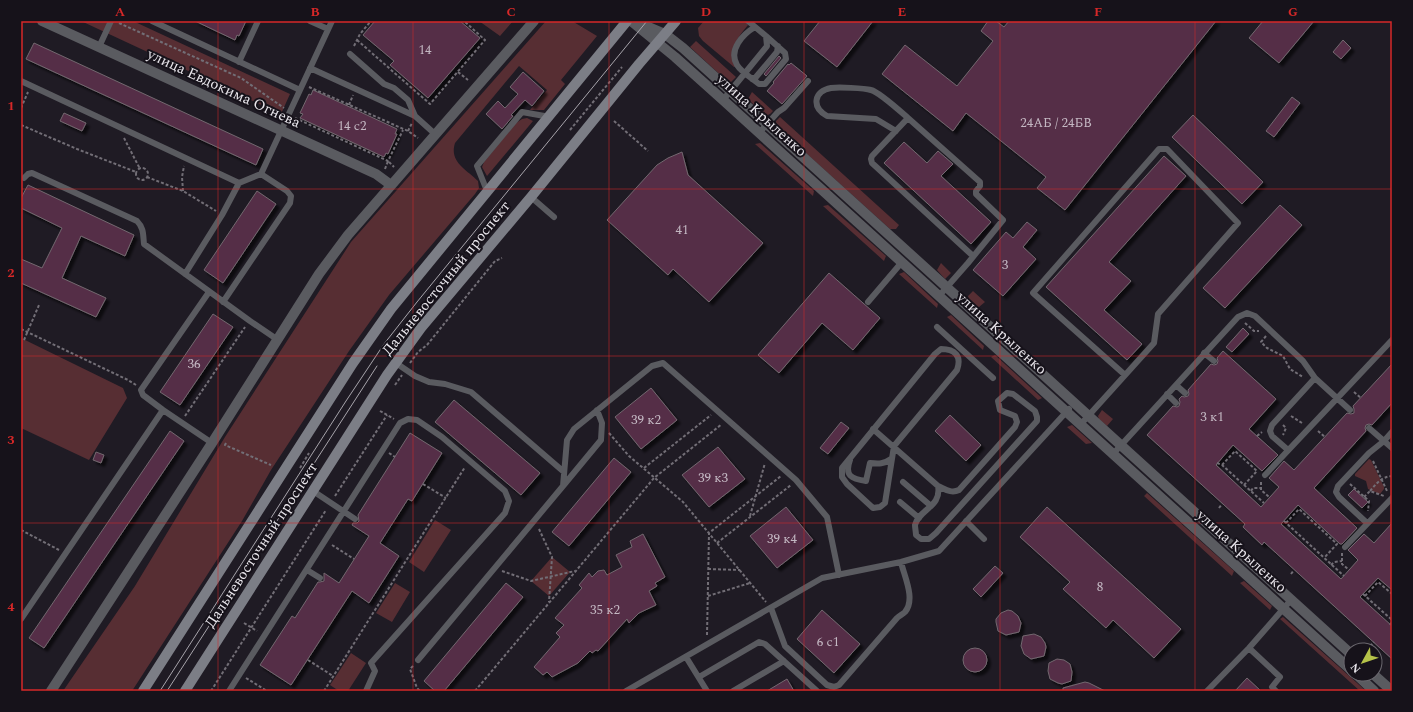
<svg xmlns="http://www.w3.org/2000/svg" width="1413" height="712" font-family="Spectral,serif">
  <defs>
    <filter id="shadow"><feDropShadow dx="3.5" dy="3.5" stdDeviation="1" flood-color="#0009"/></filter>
  </defs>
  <rect width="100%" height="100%" fill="#1f1b24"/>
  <path fill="#572e33" d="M81,21H133L290,94L281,114Z
    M479,21H513L500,36Z
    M546,21H572L597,36L561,80L565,84L544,110H530L547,90L519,66L455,143C449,162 466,169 478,181L479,188L475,194L389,295L349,351L271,470L242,521L132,691H63L135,586L225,437L351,242Z
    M704,21H744L748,25C738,37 727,51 735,67H734L703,41L699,36L698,28Z
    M696,41L736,77L731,82L729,83L690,47Z
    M752,92L773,111L770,114L765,116L748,99Z
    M780,117L899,225L896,229H890L776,126V121Z
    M527,118L533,121L487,176L482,167L484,162L516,123L522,119Z
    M760,143L814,191L813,196L755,144Z
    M828,205L886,256L884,261L823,206Z
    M941,263L951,273L945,279L937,270Z
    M904,272L938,304L937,308L899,274Z
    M973,291L985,302L979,307L977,308L969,300L968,296Z
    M951,315L984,346L983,350L947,317Z
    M21,338L123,388L127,398L89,460L21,428Z
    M995,355L1042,398L1038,400L991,357Z
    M1102,410L1113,419L1107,426L1099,419L1098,416Z
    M1072,425L1092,443L1086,444L1067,427Z
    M1369,459L1371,460L1384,487V489L1380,494L1368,489L1366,481L1355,476V474Z
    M1147,493L1234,571L1232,576L1144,496Z
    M435,520L451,530L424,572L409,562Z
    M552,557L570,572L549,596L531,581Z
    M1244,581L1272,606L1270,610L1240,583Z
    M395,583L410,592L392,622L376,613Z
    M1283,617L1366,691H1360L1280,619Z
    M351,653L366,663L348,691H339L330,685Z"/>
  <path fill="#542d47" stroke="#73686f" filter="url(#shadow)" d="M195,21H246L239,36L237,35L235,40Z
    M375,21H460L480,38L428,98L390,65L394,61L363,35Z
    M820,21H873L837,67L804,41Z
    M988,21H996L1004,27L1009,21H1216L1065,210L1037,188L1046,177L966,113L953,131L882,74L905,45L957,86L993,41L981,31Z
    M1263,21H1314L1279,63L1249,38Z
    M1343,40L1351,48L1341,59L1333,52Z
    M34,43L263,149L256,165L26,59Z
    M779,56L781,58L766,76L764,74Z
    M791,63L807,76L782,104L767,91L774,83L773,82L788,64L789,65Z
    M523,72L544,91L532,106L525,100L511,115L513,116L502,129L486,114L498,101L505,108L518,94L510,87Z
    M313,90L397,129L395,134H397L388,154L386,153L384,157L300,118L303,114L300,113L309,94L311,95Z
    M1292,97L1300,103L1274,137L1266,131Z
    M64,113L86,123L82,131L60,121Z
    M1193,115L1263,182L1242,204L1172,137Z
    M904,142L927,163L938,151L953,164L941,176L991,222L971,244L884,163Z
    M682,152L688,175L763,243L709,302L673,269L668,275L607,220L657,165L668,158Z
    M1164,156L1186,176L1109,262L1131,281L1104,310L1142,344L1127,360L1046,287Z
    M28,185L134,235L125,256L81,236L62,278L106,298L96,317L21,283V259L42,268L62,228L21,208V198Z
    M257,191L276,204L223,283L204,270Z
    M1280,205L1302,225L1225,308L1203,288Z
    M1027,222L1037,230L1023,247L1036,259L1003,296L973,270L1006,232L1013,238Z
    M829,273L880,318L853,350L822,323L779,373L758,355Z
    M213,314L233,327L180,405L160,392Z
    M1243,328L1249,334L1232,352L1226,347Z
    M1223,351L1276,399L1249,429L1278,455L1262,471L1233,445L1216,465L1261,507L1279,487L1269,478L1284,461L1294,470L1347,413L1351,414L1354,413V409L1353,406L1392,364V403L1372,425L1369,424L1366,425L1365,428L1366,431L1314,488L1357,528L1342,544H1340L1298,505L1281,524L1341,579L1358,560L1348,550L1364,534L1374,543L1392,523V590L1378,578L1360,597L1392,626V659L1264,542L1262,545L1243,527L1245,524L1147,435L1173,406L1177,407L1179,406L1180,402L1179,399L1182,396L1184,397L1188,396L1189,394L1188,390L1211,364L1214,365L1217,364L1218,361L1217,358Z
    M651,388L677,420L641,449L615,417Z
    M454,400L540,473L521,495L435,422Z
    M950,415L981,445L966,461L935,431Z
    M841,422L849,428L828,454L820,448Z
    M170,431L184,441L44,648L29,638Z
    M410,433L442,453L412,501L408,499L380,543L399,556L369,603L352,591L291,685L260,665L292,616L295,618L318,582H320L324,581V573L339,583L369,536L352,525L353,523H357L359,521L358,515Z
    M718,447L745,479L709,507L682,475Z
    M96,452L104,455L101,463L93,460Z
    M614,458L631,472L569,546L552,532Z
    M1354,489L1368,502L1362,508L1348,495Z
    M786,507L813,540L777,568L750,536Z
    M1047,507L1181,629L1154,658L1113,620L1106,628L1063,589L1070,582L1020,537Z
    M643,534L665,577L655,583L657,586L649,591L656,605L639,613L629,623L627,619L598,651L596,650L592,653L590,651L578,663L552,677L547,672L543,675L534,667L560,637L556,633L564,625L555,618L582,588L579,585L589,573L592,577L598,571L604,570L607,575L622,567L616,555L632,547L630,541Z
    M995,566L1003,573L981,597L973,589Z
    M506,583L523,597L444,691H435L424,681Z
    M822,610L860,644L834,673L797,639Z
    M1008,610L1012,611L1018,616L1021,623L1019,632L1006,635L998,631L996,622V619L1001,613Z
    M1034,634L1041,637L1045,643L1046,647L1044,656L1031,659L1024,654L1021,646L1023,636Z
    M963 660a12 12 0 1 1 24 0a12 12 0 1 1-24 0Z
    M1057,659L1064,660L1070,664L1072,672L1071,681L1062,684L1058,683L1050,679L1048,671L1049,663Z
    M1247,678L1261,691H1235Z
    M787,679L794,691H767Z
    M1085,682L1089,683L1105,691H1063V688Z"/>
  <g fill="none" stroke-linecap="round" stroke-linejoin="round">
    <path stroke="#726e76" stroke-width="2" stroke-dasharray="3 2" stroke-linecap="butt" d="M119,23L241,78L284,108
      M357,40L430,104L485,40L464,21
      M354,46L360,34L371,21
      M458,72L468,80
      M309,87L408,131L418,138
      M349,105L353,95
      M21,108L28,92
      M295,118L388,161L403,130
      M614,121L648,151
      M21,125L77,149L136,172
      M570,130L622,67
      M408,131L412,123
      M124,138L140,169
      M136 174a6 6 0 1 1 12 0a6 6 0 1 1-12 0Z
      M385,169L388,161L394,167
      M147,177L183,191L216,211
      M183,191L182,177L184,166
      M1245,323L1254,331H1259
      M21,329L128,380L136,385
      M1266,336L1261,342L1267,348L1283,356L1290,369L1303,377
      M24,340L39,305
      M410,363L418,352L427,345L495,261L502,258
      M395,385L402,375
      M1354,392L1361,398
      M380,411L394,419
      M185,416L245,327
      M1291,416L1302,423
      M1283,425L1286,428L1283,435
      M1318,431L1325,437
      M609,433L629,456L683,502L766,602
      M1257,436L1262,432
      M226,443L225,445L271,465
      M389,453L395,457
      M1373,461L1387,491
      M1217,463L1222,465L1264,503
      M1222,465L1235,451L1257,471L1244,485
      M300,468L309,453
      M644,468L711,415
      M1261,482V490L1269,497
      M423,484L446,498
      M1350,484L1369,501L1368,511
      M1251,491L1253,488H1261
      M1370,491C1377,483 1381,477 1392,476
      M335,496L387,415
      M1364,497L1370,491L1384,496
      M1219,508L1222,504
      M750,516L765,463
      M1284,521L1344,576
      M1286,523L1299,509L1337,544L1324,558
      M539,529L552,557L549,602
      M21,530L59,550
      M717,543L791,485
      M332,545L354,559
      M1342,553V564L1349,570
      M1331,565L1334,562L1342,561
      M708,569L740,570
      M502,571L531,581L575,571
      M1291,574L1294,570
      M1363,594L1392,620
      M708,596L750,583
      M1365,596L1378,582L1392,594
      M244,623L257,631
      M1390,625L1392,622
      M707,635L709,533L781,476
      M1370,646L1374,642
      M308,660L333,676
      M413,666L410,669L417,688L420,691
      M246,678L267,691
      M211,691L326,510
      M324,691L465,467
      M475,691L654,478L722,424"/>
    <path stroke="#5a5b60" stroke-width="6" d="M152,21L300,90
      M310,21L328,29
      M755,27C743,34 728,50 737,65C742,73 752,78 759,84H765L786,59L785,53L766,36
      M99,47L111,21
      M350,54L384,84L394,88L408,100L415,116
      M239,62L258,21
      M310,68L415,116L435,134
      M752,79L756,77L777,52L778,46
      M21,81L239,183
      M723,100L767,46L766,36L748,21
      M896,131L876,119L827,116C811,107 814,91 831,88C838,87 864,88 871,90C879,92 900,111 908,118
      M759,133L778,112L784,108L808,81
      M24,178L28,174L32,173L137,221C144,228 143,235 144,244L250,321L278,340
      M487,191L477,166L522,112L550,117
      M531,197L554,217
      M185,274L222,215L239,183L261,174L332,21
      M209,292L141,390L143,395L163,410L212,443
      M939,296L968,263L1003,220L976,194V191L980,186V182L908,118L872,156L871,159L872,163L973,256
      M223,302L290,203L291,196L287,191L261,174
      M868,302L902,262
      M937,327L993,378
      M941,349C955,349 962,356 957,370L894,446L885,503L880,507L873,508L847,484L842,477V468L935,354Z
      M1204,353L1214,361
      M396,363L415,376L429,382L445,384L471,392L564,472
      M1176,385L1185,393
      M1167,394L1176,403
      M1081,424L1154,343L1158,314L1238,223L1167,149H1159L1033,293L1125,375
      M1369,428L1392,448
      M873,429L938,486C945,489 951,494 959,490L1015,427L1017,422L1015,416L1000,410L998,401L1007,393L1013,394L1035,411L1037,417V421L936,533L929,539H921L916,535C916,532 915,528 915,525C919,509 942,507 938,486
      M1288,450L1272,436L1270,431L1272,425L1315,378
      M1113,454L1238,317L1247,313L1255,316L1303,361L1315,378L1350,410
      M850,460C844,476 852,479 866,481L870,463C879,464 884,464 891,459
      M1265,475L1392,340
      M903,482L931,506
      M563,486L601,440L602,423L597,410
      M313,491L355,519
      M900,502L919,518
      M966,521L984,539
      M1367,523L1339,497L1336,492L1338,486L1369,453L1384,441L1392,432
      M1345,547L1392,498
      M307,570L320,578
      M771,608L785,646L827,685L834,687L839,685L897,618C899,616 903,614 905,612C916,599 904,576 901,562
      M21,619L163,410
      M1249,648L1280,677L1272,687L1276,691
      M686,657L707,691
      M418,660L563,486L567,440L574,429L652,366L663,363L796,480L827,517L839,575
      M699,677L759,642L765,644L817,691
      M229,691L400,423L408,419L417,420L442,437L505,491L509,501L505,513L371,663L375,671L366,691
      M626,691L822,578L901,562L939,551L1069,409
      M733,691L784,661
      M1207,691L1249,648L1291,600"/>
    <path stroke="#5a5b60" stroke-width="10" d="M42,21L376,174L391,185
      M51,691L212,443L319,274L348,235L534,21"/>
    <path stroke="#5a5b60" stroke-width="10" d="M631,21L675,57L723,100L1351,670
      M637,22L665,34L683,48L1351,654
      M1356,674L1374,691
      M1373,674L1392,691"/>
    <path stroke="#7c7e86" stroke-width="10" d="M143,691L353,363L391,309L627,21
      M185,691L387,375L421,328L531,197L639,64L676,21"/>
    <path stroke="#a7a4ab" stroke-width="1" d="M160,691L346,401L384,344L417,302L647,21
      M167,691L377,366"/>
  </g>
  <path fill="none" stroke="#d62828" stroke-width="1" stroke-opacity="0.55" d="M218,21V691M413,21V691M609,21V691M804,21V691M1000,21V691M1195,21V691M21,189H1392M21,356H1392M21,523H1392"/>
  <g text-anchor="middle" stroke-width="4" stroke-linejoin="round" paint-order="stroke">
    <g font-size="13" fill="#c4b8c3">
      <text x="425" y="54">14</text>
      <text x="1056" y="127">24АБ / 24БВ</text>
      <text x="352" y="130">14 с2</text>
      <text x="682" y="234">41</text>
      <text x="1005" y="269">3</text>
      <text x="194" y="368">36</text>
      <text x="1212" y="421">3 к1</text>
      <text x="646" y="424">39 к2</text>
      <text x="713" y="482">39 к3</text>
      <text x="782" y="543">39 к4</text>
      <text x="1100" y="591">8</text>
      <text x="605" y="614">35 к2</text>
      <text x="828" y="646">6 с1</text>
    </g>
    <g font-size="15" fill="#e9e6ec" stroke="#16121a">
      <text transform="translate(224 88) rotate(25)" y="5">улица Евдокима Огнева</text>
      <text transform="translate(762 115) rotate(42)" y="5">улица Крыленко</text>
      <text transform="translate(446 278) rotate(-51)" y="5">Дальневосточный проспект</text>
      <text transform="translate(1002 333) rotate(42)" y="5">улица Крыленко</text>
      <text transform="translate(261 545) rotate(-57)" y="5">Дальневосточный проспект</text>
      <text transform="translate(1242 551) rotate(42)" y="5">улица Крыленко</text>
    </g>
  </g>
  <rect width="1413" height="712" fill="none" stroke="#16121a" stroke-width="44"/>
  <g transform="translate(1363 662) rotate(230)"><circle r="19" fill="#16121a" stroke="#6a676e"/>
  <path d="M0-3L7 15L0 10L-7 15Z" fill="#b5c249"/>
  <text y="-6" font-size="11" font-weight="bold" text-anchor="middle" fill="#e9e6ec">N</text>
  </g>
  <rect x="22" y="22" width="1369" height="668" fill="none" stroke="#d62828" stroke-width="1.5"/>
  <g font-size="13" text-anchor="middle" font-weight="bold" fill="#d62828">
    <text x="120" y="16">A</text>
    <text x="315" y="16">B</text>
    <text x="511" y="16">C</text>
    <text x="706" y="16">D</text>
    <text x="902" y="16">E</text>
    <text x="1098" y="16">F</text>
    <text x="1293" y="16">G</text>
    <text x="11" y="110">1</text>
    <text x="11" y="277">2</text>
    <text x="11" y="444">3</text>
    <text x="11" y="611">4</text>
  </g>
</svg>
